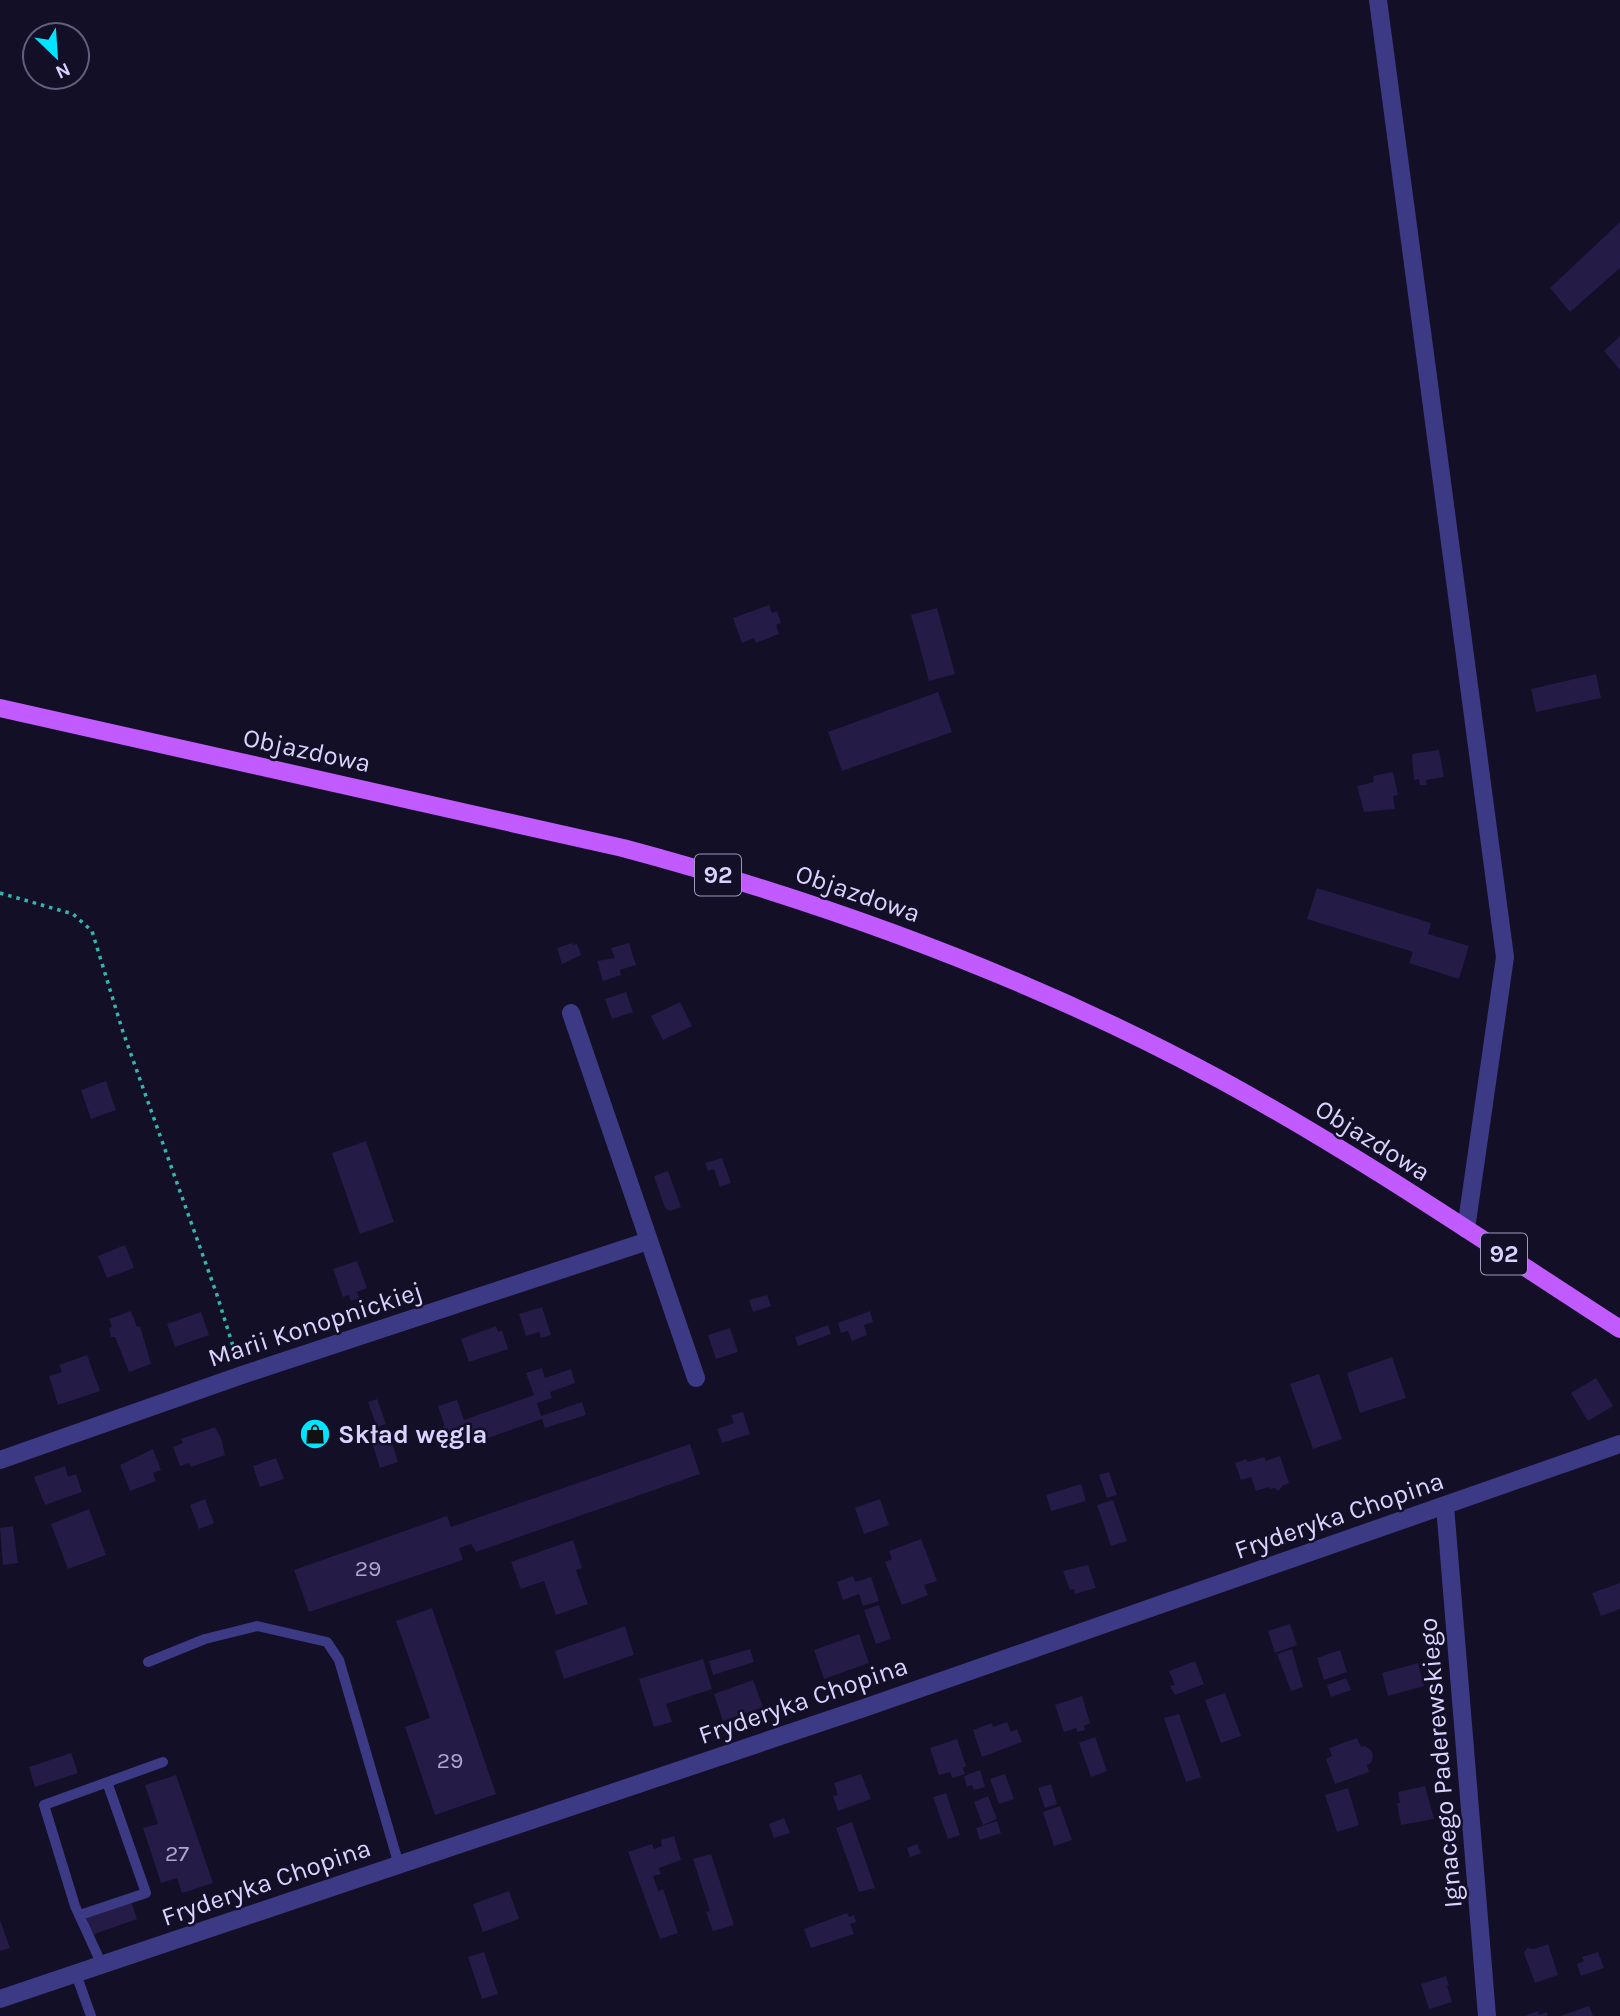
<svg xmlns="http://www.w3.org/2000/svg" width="1620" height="2016" font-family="Karla,sans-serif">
  <rect width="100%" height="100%" fill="#130f26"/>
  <path fill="#241b47" d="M1620,222V268L1570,312L1550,288Z
    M1620,336V370L1604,351Z
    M769,605L772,613L777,611L781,623L776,625L779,634L756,643L754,638L742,643L733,618Z
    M937,608L955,674L929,681L911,615Z
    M1596,674L1601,698L1536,712L1531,689Z
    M938,692L952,732L842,771L828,732Z
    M1439,750L1444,777L1426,780L1427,785H1420L1419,779L1414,780L1412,754Z
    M1393,772L1398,795L1393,796L1395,809L1364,812L1357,786L1374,782L1373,776Z
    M1317,888L1431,923L1428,934L1469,946L1459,979L1409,963L1413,952L1307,919Z
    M572,943L573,945L577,944L581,955L562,964L557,948Z
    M629,943L636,965L620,970L621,975L603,981L597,961L615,958L611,948Z
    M626,992L633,1012L612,1019L605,999Z
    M680,1002L692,1026L663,1040L651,1016Z
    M106,1081L116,1110L91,1119L81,1090Z
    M366,1141L394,1222L360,1234L332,1153Z
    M722,1158L731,1183L720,1187L714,1169L708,1171L705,1163Z
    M668,1171L681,1207L670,1211L665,1208L654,1176Z
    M125,1245L134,1268L107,1278L98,1256Z
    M357,1261L367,1288L357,1292L359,1298L351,1301L349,1295L343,1297L333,1269Z
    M767,1295L771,1306L753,1312L749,1300Z
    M542,1307L551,1335L541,1338L539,1332L526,1336L519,1314Z
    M131,1311L137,1327L140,1326L151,1364L129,1372L115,1337H111L109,1328L112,1327L109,1319Z
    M870,1311L873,1322L864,1325L867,1335L852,1341L848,1331L841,1333L838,1323Z
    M201,1312L209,1335L175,1347L167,1324Z
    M828,1325L831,1334L798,1346L795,1337Z
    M496,1326L498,1332L502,1330L508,1349L469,1362L461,1339Z
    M730,1328L738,1352L716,1359L708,1335Z
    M87,1355L100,1391L58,1405L49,1376L62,1372L59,1365Z
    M1392,1357L1406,1398L1360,1413L1347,1373Z
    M542,1368L545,1378L571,1369L575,1383L550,1392L552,1398L537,1403L541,1416L582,1402L586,1415L545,1428L542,1419L454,1450L447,1431L443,1428L444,1424L438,1406L457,1400L464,1420L534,1395L526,1373Z
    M1319,1374L1342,1439L1313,1449L1290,1384Z
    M1596,1378L1613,1406L1588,1421L1571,1393Z
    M377,1399L386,1424L377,1427L368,1402Z
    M743,1412L750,1434L722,1443L717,1429L734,1423L731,1415Z
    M215,1427L221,1438L225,1455L191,1467L189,1463L180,1466L173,1447L183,1443L181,1439Z
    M387,1427L398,1462L380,1468L369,1433Z
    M690,1444L700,1474L476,1552L471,1544L459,1548L463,1560L309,1612L294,1570L447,1516L451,1527Z
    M153,1449L161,1470L153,1473L156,1481L130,1491L120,1465Z
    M1280,1456L1289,1483L1282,1486L1279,1491L1274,1488L1270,1489L1269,1487L1256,1491L1251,1477L1241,1480L1235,1463L1246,1459L1248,1462L1264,1457L1266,1461Z
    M276,1458L284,1479L260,1487L253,1466Z
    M65,1466L68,1477L76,1474L82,1492L45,1505L34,1477Z
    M1109,1472L1117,1495L1107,1498L1099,1475Z
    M1081,1484L1086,1501L1051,1511L1046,1495Z
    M205,1499L214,1523L199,1529L190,1505Z
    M880,1499L889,1525L864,1534L855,1508Z
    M1113,1500L1127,1541L1111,1546L1097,1505Z
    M89,1509L106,1555L68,1569L51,1524Z
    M13,1526L18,1563L3,1565L0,1528Z
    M921,1539L937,1581L924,1585L928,1595L902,1605L885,1562L892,1559L889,1551Z
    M573,1540L582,1568L576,1570L588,1604L556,1615L544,1581L521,1589L511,1562Z
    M1088,1565L1096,1588L1075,1594L1074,1589L1070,1590L1063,1571Z
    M853,1576L855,1582L871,1577L879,1601L863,1606L859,1594L843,1600L837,1582Z
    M1620,1583V1609L1601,1616L1592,1593Z
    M879,1605L891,1639L876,1644L864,1610Z
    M432,1608L496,1794L435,1815L405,1727L430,1718L396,1621Z
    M1290,1624L1297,1645L1275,1653L1268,1631Z
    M625,1626L634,1655L564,1679L555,1651Z
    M859,1634L869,1663L824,1679L814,1650Z
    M750,1649L754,1662L713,1675L709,1661Z
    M1292,1649L1303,1687L1291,1691L1277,1654Z
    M1340,1650L1347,1672L1324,1680L1317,1658Z
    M703,1659L712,1689L666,1704L672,1722L654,1727L639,1679Z
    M1195,1661L1204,1684L1175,1695L1170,1686L1175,1685L1169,1671Z
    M1418,1663L1424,1686L1388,1696L1382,1673Z
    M1346,1678L1351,1690L1331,1697L1327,1685Z
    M753,1680L763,1707L723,1721L714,1694Z
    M1225,1693L1241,1736L1221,1743L1205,1700Z
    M1082,1696L1090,1723L1084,1726L1085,1730L1077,1732L1076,1728L1064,1732L1055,1705Z
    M1179,1714L1201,1777L1186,1782L1164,1718Z
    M1007,1722L1011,1732L1017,1729L1022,1742L982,1757L973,1730L992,1723L993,1727Z
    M1095,1737L1107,1771L1091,1777L1079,1743Z
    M1357,1738L1361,1747L1365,1746L1371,1750L1373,1756L1371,1763L1367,1765L1369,1772L1335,1784L1326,1759L1332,1756L1329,1748Z
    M957,1739L966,1766L963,1768L965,1774L952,1778L950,1772L939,1775L930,1748Z
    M71,1753L78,1773L35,1787L29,1767Z
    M980,1770L985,1787L974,1790L972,1785L967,1787L964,1776Z
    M861,1774L871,1799L838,1811L833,1796L838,1795L834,1783Z
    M1005,1774L1014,1799L999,1804L990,1779Z
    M176,1775L213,1883L182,1893L177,1878L161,1883L143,1828L158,1824L145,1785Z
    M1051,1784L1057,1804L1045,1808L1038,1788Z
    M1425,1786L1434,1819L1401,1825L1397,1803H1400L1398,1792Z
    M1348,1788L1359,1825L1337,1832L1325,1795Z
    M946,1793L960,1835L948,1839L933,1797Z
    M988,1796L997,1819L983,1825L974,1802Z
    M1060,1806L1072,1840L1054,1846L1043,1812Z
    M784,1818L790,1833L774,1838L769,1824Z
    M997,1821L1001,1833L980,1840L976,1828Z
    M852,1822L875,1888L859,1892L836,1828Z
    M674,1836L681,1860L659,1868L661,1874L653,1876L658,1891L663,1889L678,1933L660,1939L628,1852L652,1844L654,1849L662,1846L661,1840Z
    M917,1844L921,1853L910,1857L907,1848Z
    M711,1854L734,1925L713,1931L706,1912L710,1911L693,1859Z
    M509,1891L519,1919L483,1932L473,1904Z
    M131,1901L137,1919L92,1935L86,1916Z
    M847,1913L849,1917L854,1915L856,1922L850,1924L854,1934L811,1948L804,1929Z
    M0,1920L10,1948L0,1951Z
    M1548,1944L1558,1975L1535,1983L1524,1953L1527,1948L1534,1949Z
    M484,1952L498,1994L482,1999L468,1957Z
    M1598,1952L1604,1968L1581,1976L1577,1964L1584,1961L1582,1957Z
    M1446,1976L1449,1985L1447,1986L1452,2002L1429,2009L1421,1984Z
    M1589,2006L1593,2016H1560Z
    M1538,2011L1539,2015L1547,2012L1548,2016H1525Z"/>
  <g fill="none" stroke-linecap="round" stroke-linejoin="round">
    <path stroke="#2fb8b0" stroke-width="3.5" stroke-dasharray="3.5 5" stroke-linecap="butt" d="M0,893L73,914L92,931L123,1032L217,1295L237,1359"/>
    <path stroke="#3d3a85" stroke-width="10" d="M148,1662L205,1639L257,1626L327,1642L339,1660L399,1865
      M80,1915L146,1893L107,1782
      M102,1965L75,1906L44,1805L163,1762
      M76,1974L91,2016"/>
    <path stroke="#3d3a85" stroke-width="18" d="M1378,0L1505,957L1466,1229
      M571,1013L696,1378
      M0,1460L242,1375L648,1241
      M1445,1506L1487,2016
      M0,1999L864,1708L1620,1444"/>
    <path stroke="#c25bff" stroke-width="18" d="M0,708L623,848C832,904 1031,977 1221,1080C1359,1155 1488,1244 1620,1329"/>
  </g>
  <defs>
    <g id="shop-disc" transform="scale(1.575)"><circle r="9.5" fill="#00e5ff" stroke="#130f26"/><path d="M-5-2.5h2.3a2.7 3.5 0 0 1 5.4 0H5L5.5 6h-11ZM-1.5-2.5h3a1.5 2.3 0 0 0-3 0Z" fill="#111"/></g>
  </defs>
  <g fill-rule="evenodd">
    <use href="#shop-disc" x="315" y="1434"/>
  </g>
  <g text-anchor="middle" stroke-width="5" stroke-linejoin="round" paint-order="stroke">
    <g font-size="23" fill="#aca6d1">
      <text x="368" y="1576">29</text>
      <text x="450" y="1768">29</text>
      <text x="177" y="1861">27</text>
    </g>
    <g fill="#130f26" stroke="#9e99be" stroke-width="2">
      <rect x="695" y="854.5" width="46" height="41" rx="5"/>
      <rect x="1481" y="1233.5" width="46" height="41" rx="5"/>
    </g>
    <g font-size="24" font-weight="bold" fill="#d9d4ff">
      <text x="718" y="883">92</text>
      <text x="1504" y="1262">92</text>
    </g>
    <g font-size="26" fill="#d9d4ff" stroke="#130f26">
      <text transform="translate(307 750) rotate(12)" y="9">Objazdowa</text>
      <text transform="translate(858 893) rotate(19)" y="9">Objazdowa</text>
      <text transform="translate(1373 1140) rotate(32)" y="9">Objazdowa</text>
      <text transform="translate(315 1324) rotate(-18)" y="9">Marii Konopnickiej</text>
      <text transform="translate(1339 1515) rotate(-19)" y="9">Fryderyka Chopina</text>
      <text transform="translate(803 1700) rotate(-19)" y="9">Fryderyka Chopina</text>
      <text transform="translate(1440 1763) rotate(-95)" y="9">Ignacego Paderewskiego</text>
      <text transform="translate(266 1882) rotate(-19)" y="9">Fryderyka Chopina</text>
    </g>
    <g font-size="26" font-weight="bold" fill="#d9d4ff" stroke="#130f26" text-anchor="start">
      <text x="338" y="1443">Skład węgla</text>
    </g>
  </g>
  <g transform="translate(56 56) rotate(155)"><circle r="33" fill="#130f26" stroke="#625e7d" stroke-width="2"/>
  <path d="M0-5L12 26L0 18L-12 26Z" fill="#00e5ff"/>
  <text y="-10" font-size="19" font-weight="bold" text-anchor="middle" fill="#d9d4ff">N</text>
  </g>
</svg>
